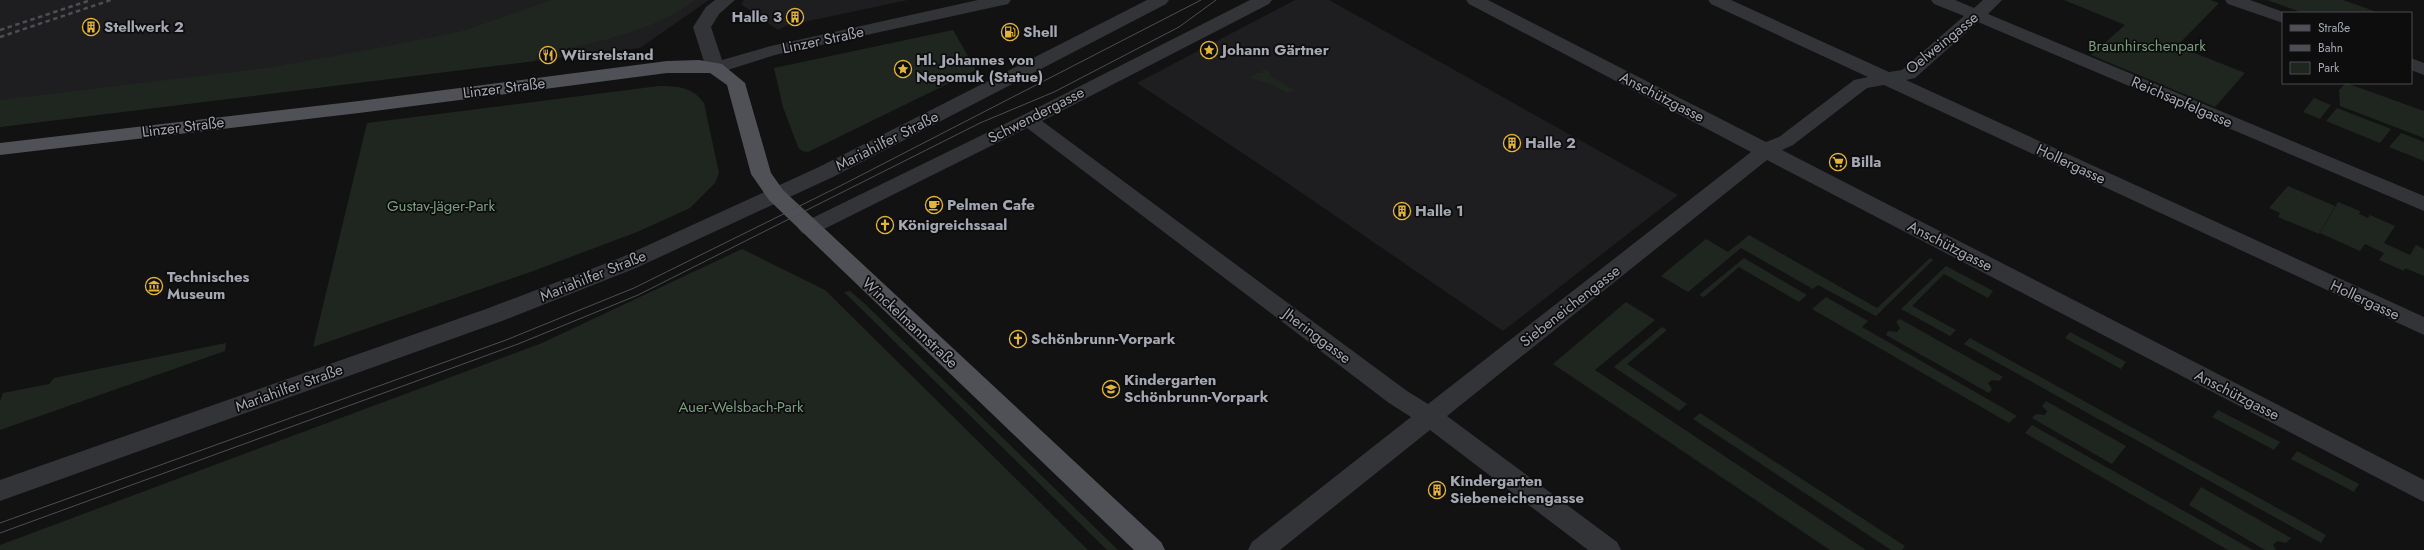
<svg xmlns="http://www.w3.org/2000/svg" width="2424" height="550" font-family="Jost,sans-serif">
  <rect width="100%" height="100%" fill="#121213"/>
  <path fill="#1e1e20" d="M0,0H709L640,48L0,127Z
    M744,0H908L799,23L796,21L778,30L741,4Z
    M1295,0H1329L1678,195L1503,331L1280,178L1137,83Z"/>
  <path fill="#1f2620" d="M552,0H695C657,30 585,47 537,53L535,61L0,127V100L266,68L363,51L463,31Z
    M2064,0H2210L2219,3L2177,46L2245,73L2215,107L2091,55L2125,25Z
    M2267,0H2343L2380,13H2303Z
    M953,30L976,70L808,152L802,151L798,147L783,107L774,68Z
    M1265,70L1271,73L1269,75L1294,90L1287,93L1273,85L1250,78L1258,73H1264L1262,71Z
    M2346,83L2424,111V138L2340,106L2339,90Z
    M659,86C678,86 692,87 704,103L719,173L715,183L690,208L637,232L536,270L313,347L367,123Z
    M2314,98L2331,105L2320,119L2303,112Z
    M2337,108L2391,129L2380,143L2326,121Z
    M2401,133L2424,142V161L2389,147Z
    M2288,186L2335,206L2319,234L2278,217L2280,213L2269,208Z
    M2338,202L2360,211L2359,214L2368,218L2370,215L2395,226L2384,243L2410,255L2409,257L2416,245L2424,249V276L2405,268L2404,271L2379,260L2384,253L2365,244L2360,251L2320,233Z
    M1749,235L1877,308L1930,258L1933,260L1876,316L1818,285L1813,289L1741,248L1688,292L1661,276L1706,239L1728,252Z
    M742,249L825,290L1088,550H0V545L542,343Z
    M1744,258L1807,295L1799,302L1739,267L1704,297L1699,295Z
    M1946,266L1993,291L1988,298L1944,274L1912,306L1956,330L1950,336L1901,309Z
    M850,291L865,304L1118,550H1107L844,292Z
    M1826,297L1868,321L1862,327L2017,416L2009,423L1812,309Z
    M1626,302L1655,320L1595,370L1866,550H1830L1553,364Z
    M1900,319L2003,377L1999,381L1992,380L1988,383L1992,389L1989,393L1886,335L1888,331L1897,332L1900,328L1896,322Z
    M1662,327L1667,330L1627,364L1687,404L1679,411L1614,367Z
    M2070,332L2126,362L2121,369L2065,338Z
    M1970,338L2326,535L2321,543L1964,344Z
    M226,343L225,351L0,430V401L3,393L49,384L54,378Z
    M2046,401L2126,446L2112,464L2032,418L2036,414L2045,415L2047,411L2042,406Z
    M2218,410L2280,442L2274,450L2212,417Z
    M1700,413L1905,546L1902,550H1891L1693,419Z
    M2032,425L2253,550H2228L2025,433Z
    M2297,451L2359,484L2354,492L2291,459Z
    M2201,487L2291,538L2286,543L2277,541L2273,545L2276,550H2265L2189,505Z"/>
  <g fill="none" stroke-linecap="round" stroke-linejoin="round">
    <path fill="#333438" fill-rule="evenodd" d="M715,0H735L719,14L711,27L722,60L771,46L978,0H1011L1008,4L775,55L715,74L708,72L706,68L693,27L706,7Z
      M1147,0H1169L1166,4L833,177L636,268L502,321L0,501V480L486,309L620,258L819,167Z
      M1250,0H1272L1269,4L1042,121L1407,391L1428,404L1751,152L1469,4L1466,0H1488L1766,142L1779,137L1854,80L1868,77L1711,4L1708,0H1731L1889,72L1902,70L1964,16L1934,4L1931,0H1955L1974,8L1983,0H2002L1988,14L2424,196V211L1978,22L1915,78L1906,80L2424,317V335L1884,85L1867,88L1793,145L1782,150L2424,480V502L1767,160L1447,416L1617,542L1621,550H1588L1430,430L1280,550H1248L1252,542L1411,417L1389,403L1027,128L816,233L809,235L802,233L798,228L802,223L1021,116Z
      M2225,0H2250L2286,13H2283V23L2228,4Z
      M2411,58L2424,63V75L2411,70Z"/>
    <path fill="#505157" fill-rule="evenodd" d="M699,60L722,64L745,83L771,173L783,190L1161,542L1165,550H1134L769,200L751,174L727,85L710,73H667L359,113L0,155V143L359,101L667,61Z"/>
    <path stroke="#4d4e53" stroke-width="1" d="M0,523L506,340L634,288L842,185L1201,0
      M0,533L518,344L638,295L980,123L1054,92L1179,27L1216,0"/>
    <path stroke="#4d4e53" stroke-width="2.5" stroke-dasharray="4.5 3.5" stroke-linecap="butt" d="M0,30L91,0
      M0,37L111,0"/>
  </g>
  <defs>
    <g id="building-ring" transform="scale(0.9)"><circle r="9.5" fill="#0d0d0e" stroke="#e3b43a" stroke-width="1.5"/><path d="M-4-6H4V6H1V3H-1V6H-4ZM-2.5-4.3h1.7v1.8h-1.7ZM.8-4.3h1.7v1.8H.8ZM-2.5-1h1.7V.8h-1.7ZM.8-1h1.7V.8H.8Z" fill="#e3b43a"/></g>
    <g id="fuel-ring" transform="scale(0.9)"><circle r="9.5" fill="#0d0d0e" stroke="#e3b43a" stroke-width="1.5"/><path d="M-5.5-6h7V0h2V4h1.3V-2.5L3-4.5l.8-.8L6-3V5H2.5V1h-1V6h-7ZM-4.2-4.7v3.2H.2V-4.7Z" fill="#e3b43a"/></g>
    <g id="sight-ring" transform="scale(0.9)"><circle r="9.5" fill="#0d0d0e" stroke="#e3b43a" stroke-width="1.5"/><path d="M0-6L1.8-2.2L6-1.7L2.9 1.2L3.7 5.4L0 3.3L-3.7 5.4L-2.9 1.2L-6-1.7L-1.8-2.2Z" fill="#e3b43a"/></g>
    <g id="restaurant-ring" transform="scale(0.9)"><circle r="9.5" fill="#0d0d0e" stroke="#e3b43a" stroke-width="1.5"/><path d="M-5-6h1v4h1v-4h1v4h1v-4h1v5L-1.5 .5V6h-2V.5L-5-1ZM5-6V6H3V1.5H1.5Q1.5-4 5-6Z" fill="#e3b43a"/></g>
    <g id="supermarket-ring" transform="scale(0.9)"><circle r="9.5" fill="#0d0d0e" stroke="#e3b43a" stroke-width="1.5"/><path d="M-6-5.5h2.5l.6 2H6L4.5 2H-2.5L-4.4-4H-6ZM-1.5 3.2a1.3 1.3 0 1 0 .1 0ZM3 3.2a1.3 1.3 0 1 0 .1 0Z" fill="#e3b43a"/></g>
    <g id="cafe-ring" transform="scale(0.9)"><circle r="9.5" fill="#0d0d0e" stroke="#e3b43a" stroke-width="1.5"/><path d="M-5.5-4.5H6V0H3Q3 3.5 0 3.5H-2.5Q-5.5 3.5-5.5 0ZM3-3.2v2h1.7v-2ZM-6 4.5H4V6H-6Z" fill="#e3b43a"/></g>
    <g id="church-ring" transform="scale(0.9)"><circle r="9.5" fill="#0d0d0e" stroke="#e3b43a" stroke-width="1.5"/><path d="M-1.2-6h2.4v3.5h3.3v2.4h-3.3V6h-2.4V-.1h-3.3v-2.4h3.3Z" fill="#e3b43a"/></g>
    <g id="museum-ring" transform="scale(0.9)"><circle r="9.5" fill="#0d0d0e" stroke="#e3b43a" stroke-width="1.5"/><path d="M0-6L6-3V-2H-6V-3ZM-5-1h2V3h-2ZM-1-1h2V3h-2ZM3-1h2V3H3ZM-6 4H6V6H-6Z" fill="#e3b43a"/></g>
    <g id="school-ring" transform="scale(0.9)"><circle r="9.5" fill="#0d0d0e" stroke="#e3b43a" stroke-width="1.5"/><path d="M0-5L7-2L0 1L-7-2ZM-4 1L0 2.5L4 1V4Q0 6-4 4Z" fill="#e3b43a"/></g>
  </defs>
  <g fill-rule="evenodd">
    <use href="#building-ring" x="795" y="17"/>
    <use href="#building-ring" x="91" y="27"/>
    <use href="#fuel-ring" x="1010" y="32"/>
    <use href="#sight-ring" x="1209" y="50"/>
    <use href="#restaurant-ring" x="548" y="55"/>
    <use href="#sight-ring" x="903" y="69"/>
    <use href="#building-ring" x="1512" y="143"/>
    <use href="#supermarket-ring" x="1838" y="162"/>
    <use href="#cafe-ring" x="934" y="205"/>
    <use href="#building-ring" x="1402" y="211"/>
    <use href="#church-ring" x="885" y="225"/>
    <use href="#museum-ring" x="154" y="286"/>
    <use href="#church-ring" x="1018" y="339"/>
    <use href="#school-ring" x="1111" y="389"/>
    <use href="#building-ring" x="1437" y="490"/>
  </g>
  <g text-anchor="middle" stroke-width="3.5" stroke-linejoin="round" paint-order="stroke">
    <g font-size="15" font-weight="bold" fill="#a5a8b3" stroke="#0d0d0e" text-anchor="start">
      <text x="782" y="22" text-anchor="end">Halle 3</text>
      <text x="104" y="32">Stellwerk 2</text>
      <text x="1023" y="37">Shell</text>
      <text x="1222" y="55">Johann Gärtner</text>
      <text x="561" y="60">Würstelstand</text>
      <text x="916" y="65">Hl. Johannes von<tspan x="916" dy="17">Nepomuk (Statue)</tspan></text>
      <text x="1525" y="148">Halle 2</text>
      <text x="1851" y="167">Billa</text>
      <text x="947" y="210">Pelmen Cafe</text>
      <text x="1415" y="216">Halle 1</text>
      <text x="898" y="230">Königreichssaal</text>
      <text x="167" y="282">Technisches<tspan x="167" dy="17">Museum</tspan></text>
      <text x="1031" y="344">Schönbrunn-Vorpark</text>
      <text x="1124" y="385">Kindergarten<tspan x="1124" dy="17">Schönbrunn-Vorpark</tspan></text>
      <text x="1450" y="486">Kindergarten<tspan x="1450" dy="17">Siebeneichengasse</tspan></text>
    </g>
    <g font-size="15" fill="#a5a8b3" stroke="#0d0d0e">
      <text transform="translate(823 40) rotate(-12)" y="5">Linzer Straße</text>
      <text transform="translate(1942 43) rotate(-39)" y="5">Oelweingasse</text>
      <text transform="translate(504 88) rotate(-7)" y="5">Linzer Straße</text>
      <text transform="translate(1662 97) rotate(27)" y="5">Anschützgasse</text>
      <text transform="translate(2182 102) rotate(23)" y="5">Reichsapfelgasse</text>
      <text transform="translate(1036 115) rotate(-27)" y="5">Schwendergasse</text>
      <text transform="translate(183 127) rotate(-7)" y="5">Linzer Straße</text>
      <text transform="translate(887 141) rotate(-27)" y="5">Mariahilfer Straße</text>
      <text transform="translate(2071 164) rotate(25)" y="5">Hollergasse</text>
      <text transform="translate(1950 246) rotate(27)" y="5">Anschützgasse</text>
      <text transform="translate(593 276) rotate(-22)" y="5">Mariahilfer Straße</text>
      <text transform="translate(2365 300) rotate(25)" y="5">Hollergasse</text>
      <text transform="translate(1570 306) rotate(-38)" y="5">Siebeneichengasse</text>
      <text transform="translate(910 323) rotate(43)" y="5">Winckelmannstraße</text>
      <text transform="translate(1317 336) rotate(37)" y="5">Jheringgasse</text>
      <text transform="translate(289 388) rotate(-20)" y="5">Mariahilfer Straße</text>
      <text transform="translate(2237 395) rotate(27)" y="5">Anschützgasse</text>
    </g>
    <g font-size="15" fill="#7d9d81" stroke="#0d0d0e">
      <text x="2147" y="51">Braunhirschenpark</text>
      <text x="441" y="211">Gustav-Jäger-Park</text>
      <text x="741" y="412">Auer-Welsbach-Park</text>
    </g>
  </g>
  <rect x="2282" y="12" width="130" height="72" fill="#0d0d0e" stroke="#4a4b50"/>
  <rect x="2290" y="25" width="20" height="6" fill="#505157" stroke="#4a4b50"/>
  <text x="2318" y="32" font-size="12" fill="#a5a8b3">Straße</text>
  <rect x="2290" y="45" width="20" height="6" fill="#4d4e53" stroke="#4a4b50"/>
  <text x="2318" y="52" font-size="12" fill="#a5a8b3">Bahn</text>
  <rect x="2290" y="62" width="20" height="12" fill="#1f2620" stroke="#4a4b50"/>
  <text x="2318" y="72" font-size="12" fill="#a5a8b3">Park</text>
</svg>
